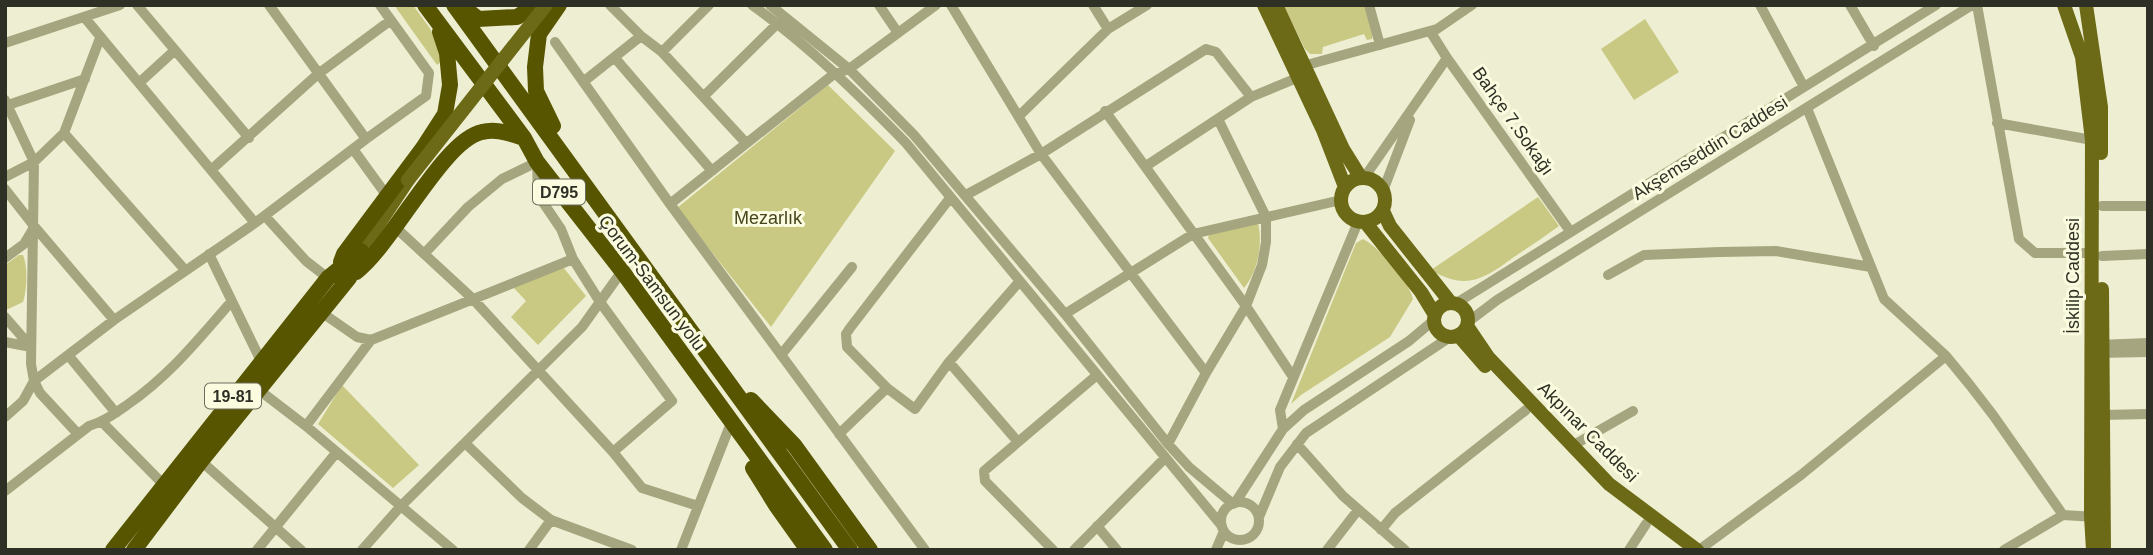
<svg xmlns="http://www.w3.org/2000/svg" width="2153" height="555" font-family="Arial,sans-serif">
  <rect width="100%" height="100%" fill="#eeefd2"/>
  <path fill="#c9c984" d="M394,5H413L431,30L443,60L437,65Z
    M1283,5H1367L1373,30L1372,39L1367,40L1364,34L1323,47L1322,54H1310L1305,49Z
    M1645,19L1679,72L1634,100L1601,49Z
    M828,85L895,151L771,327L677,208Z
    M1538,197L1559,226C1544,237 1529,247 1514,257C1484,279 1466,291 1431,270Z
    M1258,223C1263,243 1258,272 1244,288L1208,238L1209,235Z
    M1363,239C1379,247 1409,281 1413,299L1390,337L1301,395L1291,404L1356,243Z
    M19,255H23C28,267 27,290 23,302L6,310L5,265Z
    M563,267L586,296L538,345L511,317L526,301L512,286Z
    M342,385L419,465L393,488L318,424Z"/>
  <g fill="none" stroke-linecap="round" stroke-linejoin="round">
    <path stroke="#a5a67f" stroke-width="10" d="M137,5L249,138
      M269,5L366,139
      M610,5L641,36L662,52L746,143
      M752,5C808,45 858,94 906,143L1222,526
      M770,5L849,69L914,135L1065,314L1168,444L1189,467L1233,504
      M879,5L898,33
      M951,5L1041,154L1206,373
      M1093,5L1108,29
      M1369,5L1380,45
      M1760,5L1804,87
      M1850,5L1874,46
      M1977,5L2019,239L2035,253H2093
      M85,18L255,223
      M1430,31L1447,58L1570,231
      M555,42L670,204L925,550
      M5,43L120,5
      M662,52L709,5
      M615,58L712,171
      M1303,66L1437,29L1472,5
      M583,82L641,36
      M139,83L174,51
      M704,96L778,23
      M5,100L34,162L5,177
      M8,105L85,79
      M1807,108L1884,299L1946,356L1969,384L1993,415L2063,515L2096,517
      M1105,111L1246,306L1293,377
      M1019,116L1108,29L1147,5
      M1997,123L2092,140
      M64,133L185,270
      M353,149L387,196
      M1146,166L1251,97L1297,78
      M211,170L318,74L391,20
      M1364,178L1447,58
      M5,189L34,226L114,320
      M1383,191L1410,120
      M966,195L1041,154L1206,49L1216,52L1251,97
      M950,198L850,328L846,334L847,347L887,388L915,409L949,362L1019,282
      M670,204L834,74L849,69L936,5
      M2102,206H2148
      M265,216L306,261L328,278
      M395,227L473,299L613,452L642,488L698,506
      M209,254L261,361
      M424,254L468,207L502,179L537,162L538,195L561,229L573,259L600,302L672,401L613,452
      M2102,256L2148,254
      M5,258L24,244L33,229
      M1608,275L1644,255L1720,252L1776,251L1871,267
      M1455,304L1936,5
      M321,312L357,337L371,340
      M1065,314L1193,234L1341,200
      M5,317L31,347
      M1468,322L1497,300L1972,5
      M5,342L31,347
      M2098,345L2148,343
      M2098,353L2148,352
      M68,355L116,413
      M781,355L852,267
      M949,362L1018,442
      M259,390L306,426L453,550
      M2102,415L2148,414
      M5,417L23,401L34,381L114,320L255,223L366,139L426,96L429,73L380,5
      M102,422L163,484
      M306,426L371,340L573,259
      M1283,429L1280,410L1358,222
      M78,434L40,393L34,381L31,364L34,162L64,133L100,38
      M839,434L887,388
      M465,443L522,498L551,520L632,550
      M1168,444L1206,373L1246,306L1262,265L1266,242V217L1218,119
      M1297,444L1343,496L1405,550
      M1572,446L1633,411
      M201,461L301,550
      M5,491L89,426C103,422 114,414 127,405C169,376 197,341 231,302
      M1221 521a19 19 0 1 1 38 0a19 19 0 1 1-38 0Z
      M1235,503L1283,429L1304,410L1409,341L1434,320
      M1259,517L1280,467L1306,433L1450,337
      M1097,526L1117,550
      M1381,530L1395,513L1526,410
      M257,550L336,453
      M362,550L400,507L582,327L622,271
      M529,550L551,520
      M681,550L729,428
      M1053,550L985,481L984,471L1097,375
      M1074,550L1165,458
      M1216,550L1224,531
      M1327,550L1358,510
      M1629,550L1646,524
      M1699,550L1801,475L1946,356
      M2004,550L2063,515"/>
    <path stroke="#6c6a16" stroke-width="14" d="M1264,5L1323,130L1345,187
      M1276,5L1343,149L1361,178
      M2064,5L2082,57L2092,140L2091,516L2093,550
      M2086,5L2101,107V153
      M1341 200a22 22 0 1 1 44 0a22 22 0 1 1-44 0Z
      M1383,211L1390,226L1451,303
      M1365,222L1421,292L1435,315
      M361,251L408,180
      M2102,289L2104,550
      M1434 320a17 17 0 1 1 34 0a17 17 0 1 1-34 0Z
      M1467,326L1488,357L1609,484L1697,550
      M1458,335L1485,366"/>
    <path stroke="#575500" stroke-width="16" d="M425,5L524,138L537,162L622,271L825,550
      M454,5L850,550
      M461,5L478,19L517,17L536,5
      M553,126L536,91L535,67L539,34L559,5
      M341,262L344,254L423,148L445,114L450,85L447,53L440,32
      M356,272C393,244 443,140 482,132C497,128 510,134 524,138
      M751,400L794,445L870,550
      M753,468L776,505L808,550
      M113,550L328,278L361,251
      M134,550L201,461L349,278L360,253"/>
    <path stroke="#6c6a16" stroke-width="14" d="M408,180L546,5"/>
  </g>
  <g text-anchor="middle" stroke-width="6" stroke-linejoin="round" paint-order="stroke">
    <g fill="#fbfcdf" stroke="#6c6d5d" stroke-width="2">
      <rect x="533" y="179.5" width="52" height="25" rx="5"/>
      <rect x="205" y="383.5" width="56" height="25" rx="5"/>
    </g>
    <g font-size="16" font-weight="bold" fill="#2f3025">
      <text x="559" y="198">D795</text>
      <text x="233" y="402">19-81</text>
    </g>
    <g font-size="18" fill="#2f3025" stroke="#fbfcdf">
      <text transform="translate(1513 121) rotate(55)" y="6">Bahçe 7.Sokağı</text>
      <text transform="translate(1710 148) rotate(-32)" y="6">Akşemseddin Caddesi</text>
      <text transform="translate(2073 276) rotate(-90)" y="6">İskilip Caddesi</text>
      <text transform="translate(652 283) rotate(53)" y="6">Çorum-Samsun yolu</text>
      <text transform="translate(1588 432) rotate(45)" y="6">Akpınar Caddesi</text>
    </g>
    <g font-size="18" fill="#45441c" stroke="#fbfcdf">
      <text x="768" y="224">Mezarlık</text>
    </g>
  </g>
  <rect width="2153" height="555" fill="none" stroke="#2f3025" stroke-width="14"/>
</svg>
